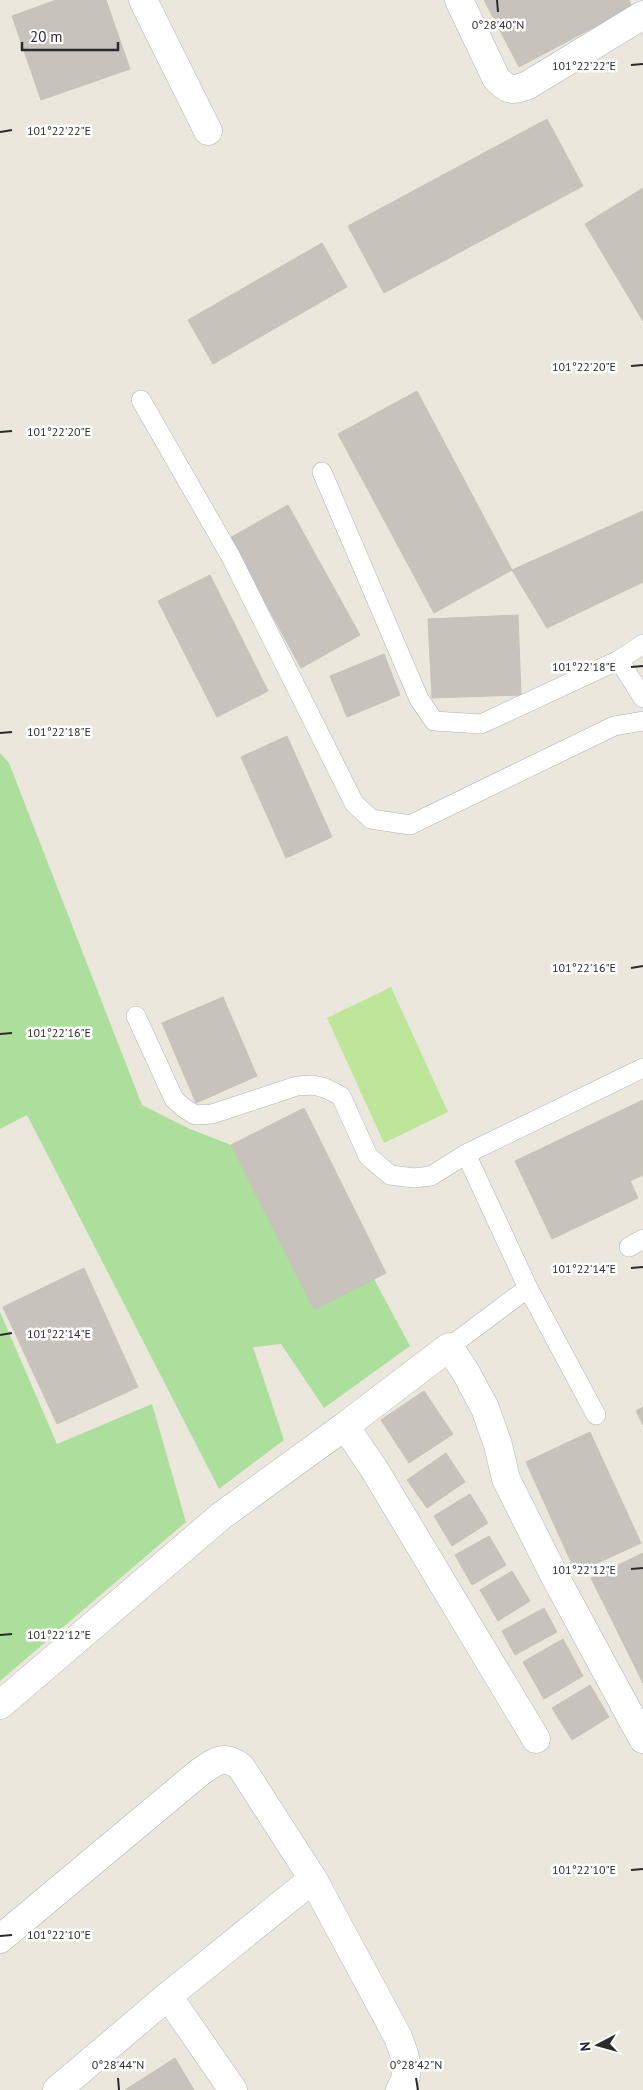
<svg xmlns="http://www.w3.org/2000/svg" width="643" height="2090" font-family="'PT Sans',sans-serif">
  <rect width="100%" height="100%" fill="#ebe7dd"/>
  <path fill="#acdf9c" d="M0,753L9,763L142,1105L190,1129L231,1145L314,1309L374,1279L410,1346L324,1408L281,1344L253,1347L284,1440L219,1489L27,1115L0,1129Z
    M0,1312L57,1444L152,1404L186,1522L0,1681Z"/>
  <path fill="#bde698" d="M391,987L448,1112L384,1143L327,1018Z"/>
  <path fill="#c7c3bc" stroke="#c7c2b6" d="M56,0H106L130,69L41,100L12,16Z
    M484,0H629L632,7L519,67Z
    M547,119L583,186L384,293L348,226Z
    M643,188V321L585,224Z
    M322,243L347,287L213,364L188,320Z
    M417,391L512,570L434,613L338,434Z
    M288,505L360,635L301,668L230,538Z
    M643,511V582L547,628L512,570Z
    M210,575L268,691L217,717L158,601Z
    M518,615L521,695L432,698L428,619Z
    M384,654L400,695L347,717L330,676Z
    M287,736L332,837L286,858L241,757Z
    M223,997L257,1076L196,1103L162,1023Z
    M643,1100V1175L630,1181L638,1198L552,1239L515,1161Z
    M304,1108L386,1273L314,1310L231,1145Z
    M84,1268L138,1387L57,1424L3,1307Z
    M424,1391L453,1434L409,1463L381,1420Z
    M643,1407V1425L636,1411Z
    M590,1432L641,1543L576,1573L526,1462Z
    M446,1453L465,1482L427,1508L407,1480Z
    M470,1494L488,1523L452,1546L434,1516Z
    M489,1536L506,1565L472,1585L455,1555Z
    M643,1553V1683L591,1578Z
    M512,1571L530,1601L498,1621L480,1590Z
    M544,1608L557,1632L515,1655L502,1631Z
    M563,1639L583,1676L544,1699L523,1662Z
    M590,1685L609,1717L572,1740L552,1708Z
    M175,2058L194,2090H125Z"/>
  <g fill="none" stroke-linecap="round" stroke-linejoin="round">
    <g stroke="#b0b2bd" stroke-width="20">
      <path id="lane" d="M141,400L231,557L354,803L371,819L410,825L614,726L643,721
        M322,472L419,699L434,721L481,724L619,660
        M643,644L619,660L643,698
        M136,1016L174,1099L184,1108L195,1115L212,1114L297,1086L313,1085L325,1088L341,1096L368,1156L390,1175L414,1178L431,1176L466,1154L643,1068
        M466,1154L528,1288L596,1415
        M629,1247L643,1239
        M449,1347L528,1288"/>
    </g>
    <g stroke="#b0b2bd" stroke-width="29">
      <path id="street" d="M143,0L208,131
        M459,0L496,78C508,90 511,92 528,85L643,15
        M345,1426L449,1347L465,1371L485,1408L498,1445L506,1479L553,1573L643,1739
        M0,1705L221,1516L345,1426L374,1469L536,1739
        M313,1879L398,2037C405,2055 412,2072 400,2090
        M0,1939L200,1772C216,1761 224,1754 241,1767L313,1879L168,1996L57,2090
        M168,1996L233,2090"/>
    </g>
    <use href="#lane" stroke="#fff" stroke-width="19"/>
    <use href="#street" stroke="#fff" stroke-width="28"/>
  </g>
  <path fill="none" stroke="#2a2a2a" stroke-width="2" d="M497,0L498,12M631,65L643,64M0,132L12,130M631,366L643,365M0,432L12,431M631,667L643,666M0,733L12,732M631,968L643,966M0,1034L12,1033M631,1268L643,1267M0,1335L12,1333M631,1569L643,1568M0,1635L12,1634M631,1870L643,1869M0,1936L12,1935M118,2078L119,2090M416,2078L418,2090"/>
  <g font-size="12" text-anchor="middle" fill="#2a2a2a" stroke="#fff" stroke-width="5" stroke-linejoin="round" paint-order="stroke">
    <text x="498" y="29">0°28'40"N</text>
    <text x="584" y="70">101°22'22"E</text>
    <text x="59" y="135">101°22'22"E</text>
    <text x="584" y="371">101°22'20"E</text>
    <text x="59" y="436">101°22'20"E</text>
    <text x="584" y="671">101°22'18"E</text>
    <text x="59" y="736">101°22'18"E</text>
    <text x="584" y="972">101°22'16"E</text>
    <text x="59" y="1037">101°22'16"E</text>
    <text x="584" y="1273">101°22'14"E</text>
    <text x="59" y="1338">101°22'14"E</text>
    <text x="584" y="1574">101°22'12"E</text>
    <text x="59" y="1639">101°22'12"E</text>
    <text x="584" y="1874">101°22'10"E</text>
    <text x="59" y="1939">101°22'10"E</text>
    <text x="118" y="2069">0°28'44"N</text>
    <text x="416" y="2069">0°28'42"N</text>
  </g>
  <g transform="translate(598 2045) rotate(264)" stroke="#ffffff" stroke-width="4" paint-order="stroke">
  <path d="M0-4L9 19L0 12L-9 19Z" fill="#2a2a2a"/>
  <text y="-8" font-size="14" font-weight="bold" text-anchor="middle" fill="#2a2a2a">N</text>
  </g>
  <path d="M22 42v8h96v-8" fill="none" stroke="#2a2a2a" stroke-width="2.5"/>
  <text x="30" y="42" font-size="15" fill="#2a2a2a" stroke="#ffffff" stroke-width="4" paint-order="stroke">20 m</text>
</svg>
